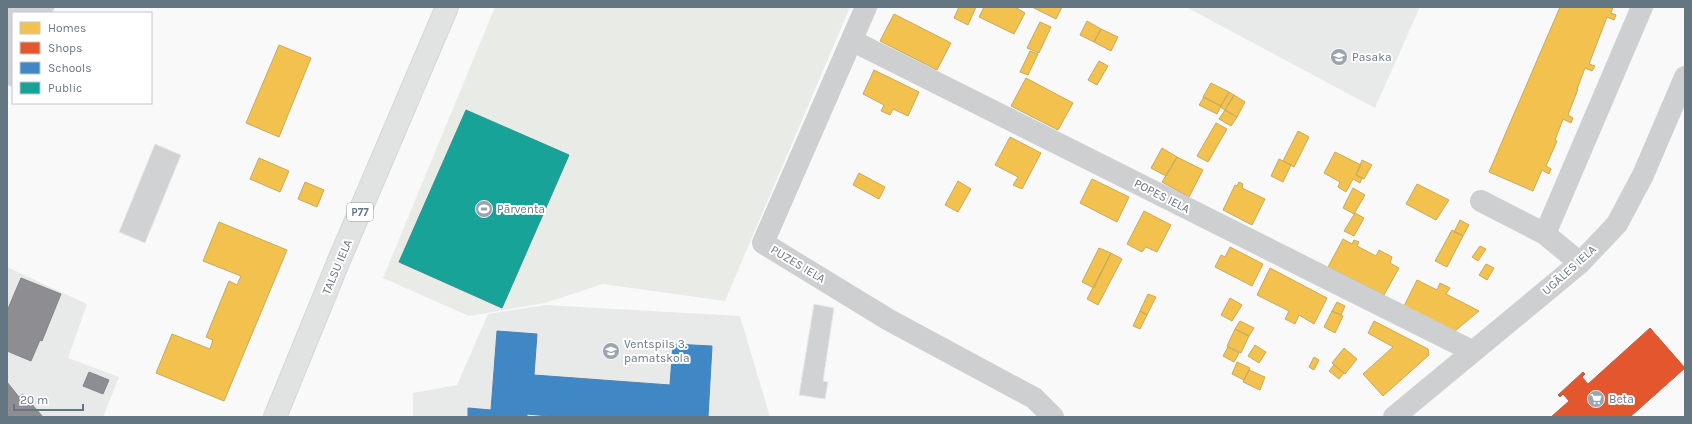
<svg xmlns="http://www.w3.org/2000/svg" width="1692" height="424" font-family="Karla,sans-serif">
  <rect width="100%" height="100%" fill="#f9f9f9"/>
  <path fill="#e8e9e9" d="M1186,7H1420L1375,108Z
    M7,267L87,304L68,358L119,377L103,417H7Z
    M545,305L740,316L770,417H413V393L457,385L488,314Z"/>
  <path fill="#e8ebe6" d="M495,7H850L725,301L603,284L545,303L469,316L383,278Z"/>
  <path fill="#f2c14e" stroke="#c8aa5e" d="M959,7H976L968,25L954,18Z
    M984,7H1015L1025,13L1014,34L979,17Z
    M1032,7H1062L1056,19Z
    M1560,7H1613L1611,13L1616,15L1614,20L1607,17L1589,64L1595,66L1592,71L1585,68L1577,89H1578L1568,115L1573,118L1571,123L1563,119L1555,140L1557,141L1546,166L1551,169L1549,174L1542,170L1533,191L1489,172Z
    M894,14L951,43L937,70L880,41Z
    M1087,21L1101,29L1094,42L1080,35Z
    M1040,22L1051,27L1039,53L1027,48Z
    M1101,29L1118,37L1111,51L1094,42Z
    M279,45L311,58L279,137L246,123Z
    M1030,51L1038,54L1028,75L1020,72Z
    M1099,61L1108,66L1097,85L1088,80Z
    M874,70L919,92L908,116L893,109L890,115L881,111L884,105L863,94Z
    M1026,78L1073,103L1058,130L1011,106Z
    M1211,83L1229,92L1221,106L1203,97Z
    M1229,92L1234,95L1225,110L1220,107Z
    M1234,95L1245,102L1237,117L1225,110Z
    M1204,97L1221,106L1217,114L1199,105Z
    M1225,110L1237,117L1231,126L1219,119Z
    M1216,123L1227,129L1208,162L1197,156Z
    M1298,131L1309,137L1294,167L1283,161Z
    M1010,137L1041,153L1022,189L1013,185L1018,177L995,165Z
    M1162,148L1177,157L1166,176L1151,168Z
    M1335,152L1361,165L1356,175L1362,178L1360,183L1353,179L1346,192L1338,187L1340,182L1324,173Z
    M1177,157L1203,170L1189,197L1162,182Z
    M259,158L289,171L280,192L250,179Z
    M1279,159L1291,165L1283,182L1271,176Z
    M1362,160L1372,165L1364,179L1356,175Z
    M859,173L885,187L879,199L853,185Z
    M1092,179L1129,197L1117,222L1080,203Z
    M958,181L971,189L958,212L945,205Z
    M305,182L324,190L317,207L298,199Z
    M1239,182L1243,184L1242,188L1265,199L1252,225L1223,210L1235,185L1237,186Z
    M1417,184L1449,200L1436,220L1406,204Z
    M1353,188L1365,195L1354,214L1343,208Z
    M1144,211L1171,225L1157,252L1146,247L1142,252L1127,244Z
    M1355,213L1364,218L1354,236L1344,231Z
    M1460,220L1469,225L1463,236L1454,232Z
    M219,222L287,250L224,401L156,373L172,334L210,349L213,340L206,337L229,281L237,285L241,276L203,261Z
    M1452,230L1463,236L1447,267L1435,261Z
    M1343,239L1352,244L1354,240L1359,242L1357,246L1376,256L1379,250L1392,257L1390,263L1399,268L1384,295L1328,267Z
    M1480,246L1486,249L1478,261L1472,257Z
    M1230,247L1263,264L1252,286L1215,267L1221,255L1225,257Z
    M1099,248L1111,253L1094,288L1082,282Z
    M1111,253L1122,259L1098,305L1087,299Z
    M1486,264L1494,268L1487,280L1479,275Z
    M1270,268L1327,298L1314,324L1299,315L1295,324L1285,319L1289,311L1257,295Z
    M1417,280L1437,290L1440,283L1450,288L1446,294L1479,311L1455,331L1404,306Z
    M1148,294L1156,297L1147,315L1140,311Z
    M1230,298L1242,305L1232,321L1221,315Z
    M1337,302L1345,306L1341,315L1332,311Z
    M1140,311L1147,315L1140,329L1133,326Z
    M1332,311L1343,316L1335,333L1324,327Z
    M1240,321L1254,328L1249,336L1235,329Z
    M1374,321L1428,349L1429,355L1383,396L1363,374L1393,347L1368,333Z
    M1235,329L1249,336L1241,353L1227,346Z
    M1255,345L1266,352L1259,363L1248,356Z
    M1228,347L1239,353L1234,362L1223,356Z
    M1344,348L1357,359L1345,374L1332,363Z
    M1314,357L1319,360L1314,370L1309,367Z
    M1237,362L1250,368L1244,380L1232,374Z
    M1334,365L1344,373L1339,379L1329,371Z
    M1249,370L1265,377L1260,390L1243,382Z"/>
  <path fill="#e4572e" stroke="#be6048" d="M1650,328L1685,368L1630,417H1551L1569,401L1563,394L1560,397L1558,395L1583,372L1585,374L1582,377L1588,384Z"/>
  <path fill="#3f88c5" stroke="#4a83b1" d="M497,331L537,334L534,375L670,385L673,344L712,346L708,417H560L527,414V417H468V408L491,410Z"/>
  <path fill="#17a398" stroke="#2e9692" d="M466,110L569,155L502,308L399,262Z"/>
  <path fill="#8d8d92" stroke="#81868e" d="M21,278L61,294L42,341L40,340L31,361L7,351V311Z
    M89,372L109,380L103,394L83,386Z
    M7,382L19,397L23,394L43,417H7Z"/>
  <path fill="#d0d2d3" stroke="#e8e8e8" d="M7,7H55L52,13H13V87L7,85Z
    M155,144L181,155L145,243L119,232Z
    M814,304L834,308L823,381L828,382L825,399L799,395Z"/>
  <g fill="none" stroke-linecap="round" stroke-linejoin="round">
    <g stroke="#d5d6d7" stroke-width="24">
      <path id="primary" d="M275,417L340,258L447,7"/>
    </g>
    <path stroke="#cecfd0" stroke-width="22" d="M866,7L763,243L889,320L1034,398L1053,417
      M853,41L1472,351
      M1481,201L1545,234L1580,263
      M1545,234L1642,7
      M1394,417L1580,263L1617,224L1643,175L1685,77"/>
    <use href="#primary" stroke="#e1e2e2" stroke-width="22"/>
  </g>
  <defs>
    <g id="school-disc" transform="scale(0.9)"><circle r="9.5" fill="#99a4ac" stroke="#fff"/><path d="M0-5L7-2L0 1L-7-2ZM-4 1L0 2.5L4 1V4Q0 6-4 4Z" fill="#fff"/></g>
    <g id="stadium-disc" transform="scale(0.9)"><circle r="9.5" fill="#99a4ac" stroke="#fff"/><path d="M0-5a6.5 5 0 1 0 0 10a6.5 5 0 1 0 0-10ZM-3.5-1.8h7v3.6h-7Z" fill="#fff"/></g>
    <g id="supermarket-disc" transform="scale(0.9)"><circle r="9.5" fill="#99a4ac" stroke="#fff"/><path d="M-6-5.5h2.5l.6 2H6L4.5 2H-2.5L-4.4-4H-6ZM-1.5 3.2a1.3 1.3 0 1 0 .1 0ZM3 3.2a1.3 1.3 0 1 0 .1 0Z" fill="#fff"/></g>
  </defs>
  <g fill-rule="evenodd">
    <use href="#school-disc" x="1339" y="57"/>
    <use href="#stadium-disc" x="484" y="209"/>
    <use href="#school-disc" x="611" y="351"/>
    <use href="#supermarket-disc" x="1596" y="399"/>
  </g>
  <g text-anchor="middle" stroke-width="4" stroke-linejoin="round" paint-order="stroke">
    <rect fill="#fff" stroke="#939fa8" stroke-width="1" x="347" y="203" width="26" height="18" rx="3"/>
    <g font-size="11" font-weight="bold" fill="#657683">
      <text x="360" y="216">P77</text>
    </g>
    <g font-size="12" fill="#657683" stroke="#fff" text-anchor="start">
      <text x="1352" y="61">Pasaka</text>
      <text x="497" y="213">Pārventa</text>
      <text x="624" y="348">Ventspils 3.<tspan x="624" dy="14">pamatskola</tspan></text>
      <text x="1609" y="403">Beta</text>
    </g>
    <g font-size="12" fill="#657683" stroke="#fff">
      <text transform="translate(1162 196) rotate(27)" y="4">POPES IELA</text>
      <text transform="translate(798 264) rotate(31)" y="4">PUZES IELA</text>
      <text transform="translate(337 267) rotate(-67)" y="4">TALSU IELA</text>
      <text transform="translate(1569 270) rotate(-42)" y="4">UGĀLES IELA</text>
    </g>
  </g>
  <rect width="1692" height="424" fill="none" stroke="#657683" stroke-width="16"/>
  <rect x="12" y="12" width="140" height="92" fill="#ffffff" stroke="#c1c8cd"/>
  <rect x="20" y="22" width="20" height="12" fill="#f2c14e" stroke="#c1c8cd"/>
  <text x="48" y="32" font-size="12" fill="#657683">Homes</text>
  <rect x="20" y="42" width="20" height="12" fill="#e4572e" stroke="#c1c8cd"/>
  <text x="48" y="52" font-size="12" fill="#657683">Shops</text>
  <rect x="20" y="62" width="20" height="12" fill="#3f88c5" stroke="#c1c8cd"/>
  <text x="48" y="72" font-size="12" fill="#657683">Schools</text>
  <rect x="20" y="82" width="20" height="12" fill="#17a398" stroke="#c1c8cd"/>
  <text x="48" y="92" font-size="12" fill="#657683">Public</text>
  <path d="M14 404v6h69v-6" fill="none" stroke="#657683" stroke-width="2"/>
  <text x="20" y="404" font-size="12" fill="#657683" stroke="#ffffff" stroke-width="3" paint-order="stroke">20 m</text>
</svg>
